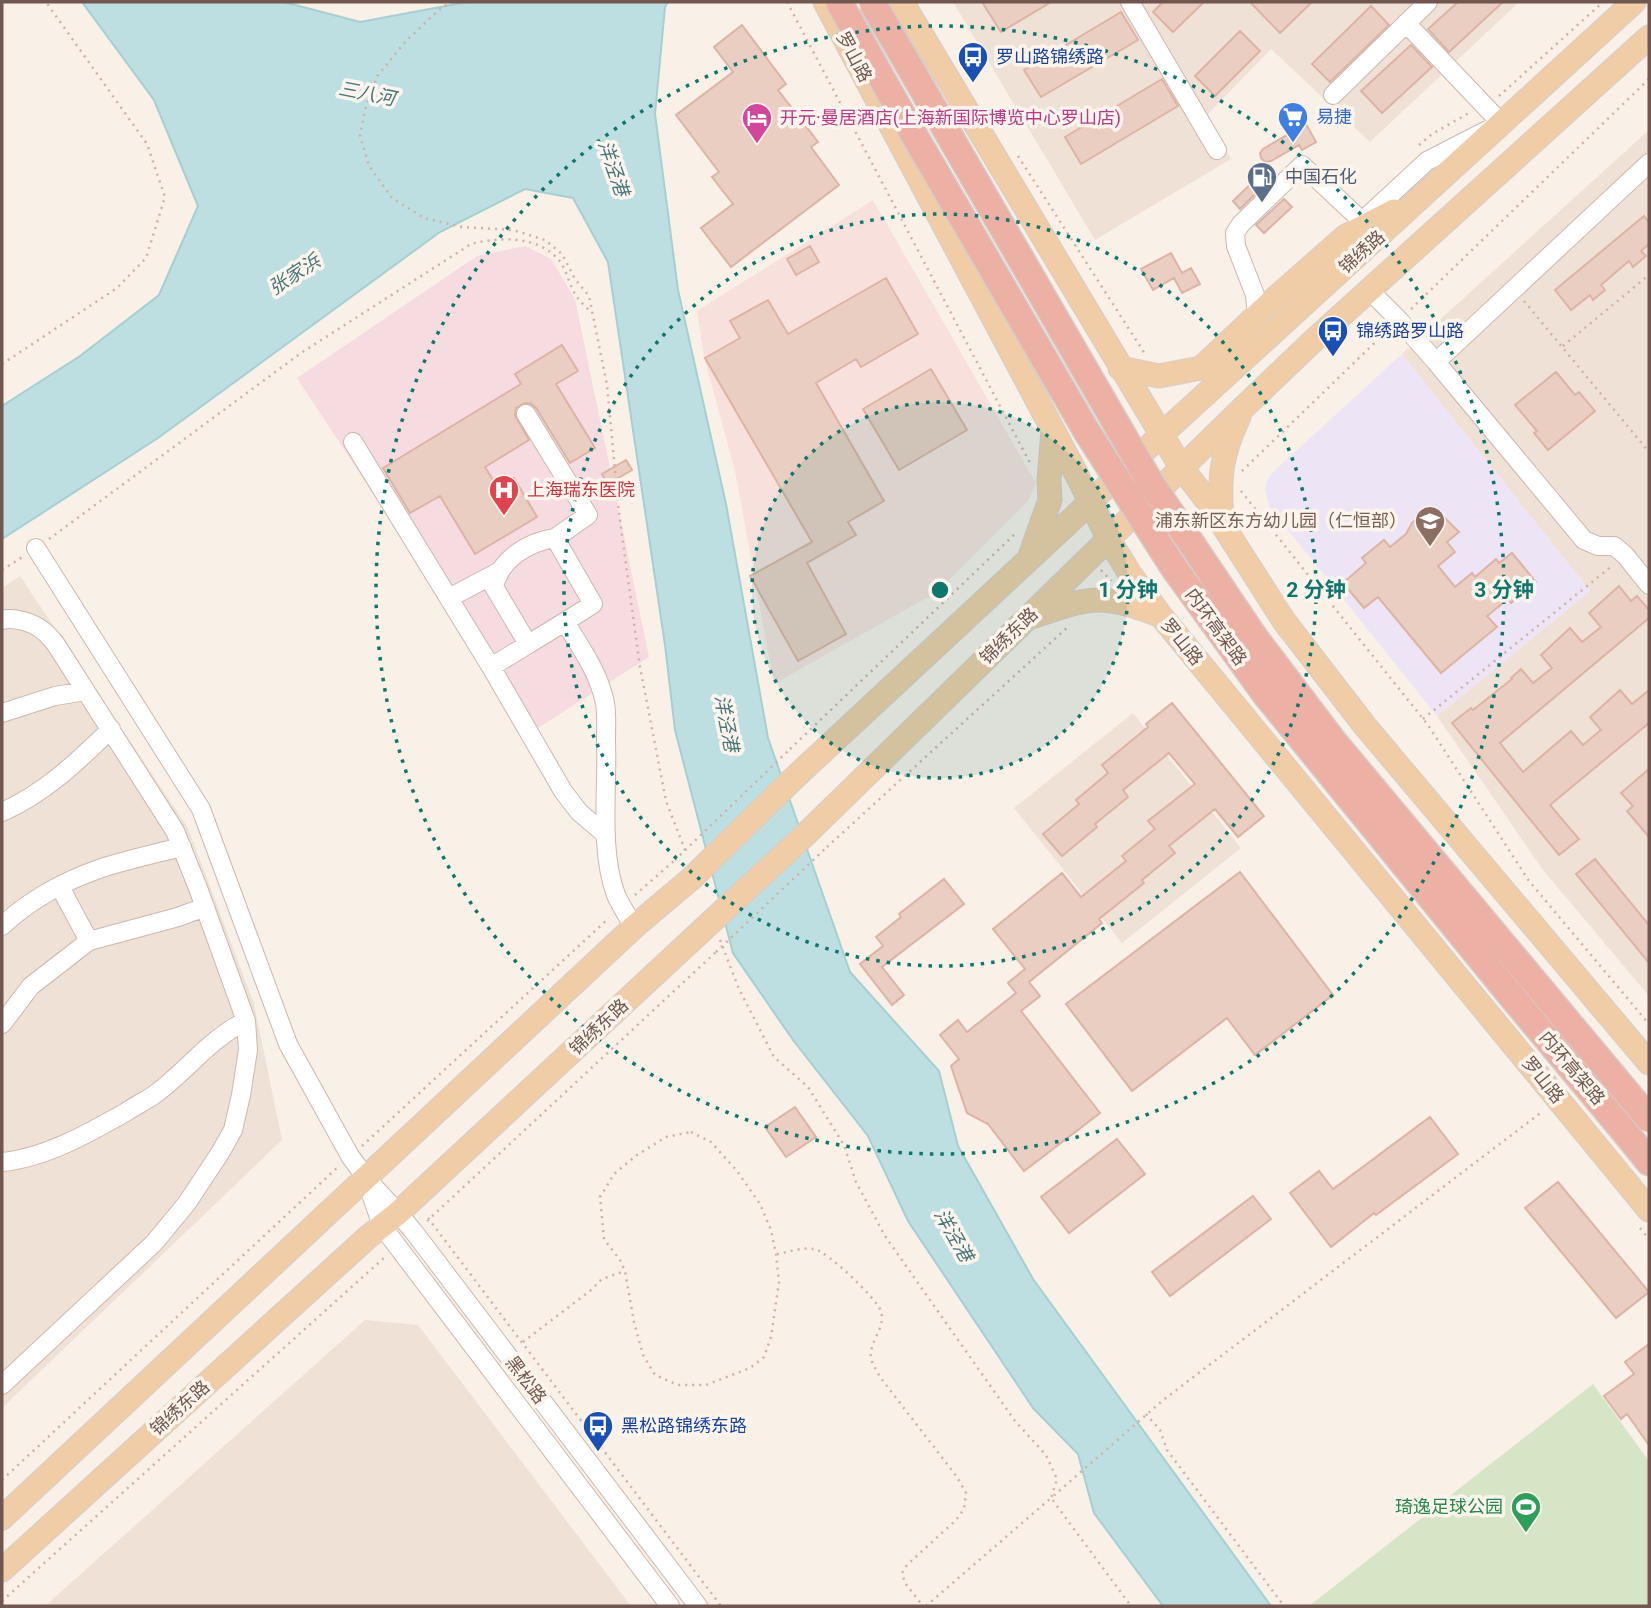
<svg xmlns="http://www.w3.org/2000/svg" width="1651" height="1608" font-family="Roboto,'Noto Sans SC',sans-serif">
  <rect width="100%" height="100%" fill="#f9f0e7"/>
  <path fill="#f0e1d6" d="M953,2H1519L1370,142L1271,49L1206,116L1231,159L1095,240Z
    M1649,130V996L1543,870L1437,716L1590,591L1402,354Z
    M20,576L188,828L254,1004L282,1140L2,1408V588Z
    M1133,713L1241,848L1122,943L1014,808Z
    M365,1320L418,1325L631,1606H45Z"/>
  <path fill="#f8e1dc" d="M873,200L1036,483L1028,501L937,592L774,684L735,471L704,357L697,311Z"/>
  <path fill="#ede4f6" d="M1402,354L1590,591L1437,716L1269,506L1265,490L1267,481L1272,473Z"/>
  <path fill="#f6dbe1" d="M525,246L551,259L575,299L649,657L530,733L297,378L477,256Z"/>
  <path fill="#d7e5c7" d="M1593,1384L1649,1461V1606H1309Z"/>
  <path fill="#bedfe1" stroke="#a5cfd1" stroke-width="2" d="M82,2H284L360,22L467,2H668L665,7L655,114L678,290L726,504L768,738L850,972L939,1071L958,1146L1033,1279L1271,1606H1163L1094,1513L1078,1454L1033,1408L908,1221L868,1136L793,1040L733,953L675,730L665,645L608,262L573,198L525,189L440,232L158,438L2,539V406L80,356L159,295L198,206L154,100Z"/>
  <path fill="#ebcec2" stroke="#dcb3a4" stroke-width="2" d="M982,2H1051L1001,32Z
    M1163,2H1204L1173,32L1153,12Z
    M1250,2H1312L1280,33Z
    M1458,2H1503L1449,52L1428,29Z
    M1371,6L1389,25L1330,82L1312,64Z
    M1121,12L1138,40L1041,97L1024,70Z
    M742,25L786,84L778,90L818,142L811,147L839,185L731,267L701,228L733,204L712,177L719,172L676,115L733,72L714,47Z
    M1240,31L1260,51L1215,96L1195,76Z
    M1411,45L1432,67L1382,113L1361,91Z
    M1162,79L1178,106L1081,164L1065,137Z
    M1306,124L1316,142L1302,150L1299,145L1271,161L1265,162L1261,158L1260,153L1263,149Z
    M1260,175L1268,182L1240,209L1233,201Z
    M1284,199L1292,207L1264,233L1256,225Z
    M1644,216L1649,223V244L1641,251L1646,256L1633,267L1629,261L1601,285L1605,290L1593,300L1590,295L1571,310L1555,290Z
    M810,246L819,262L796,275L787,259Z
    M1171,253L1182,273L1191,268L1200,284L1182,293L1174,278L1153,290L1141,269Z
    M886,278L918,334L861,367L856,359L816,383L884,501L848,522L856,535L807,563L846,634L798,661L750,576L812,542L705,358L740,338L730,321L768,300L788,334Z
    M562,345L578,371L556,384L595,448L570,463L536,408L531,404L525,403L516,408L515,415L529,440L485,467L498,488L514,478L537,517L475,554L440,496L410,513L383,468L521,384L515,374Z
    M931,369L967,430L899,470L863,409Z
    M1556,372L1575,395L1579,392L1595,411L1548,450L1534,433L1537,431L1515,405Z
    M626,460L632,470L608,484L602,474Z
    M1435,513L1445,518L1459,532L1447,542L1455,552L1438,566L1455,587L1472,573L1475,577L1496,559L1499,563L1512,553L1536,582L1511,603L1508,599L1487,616L1497,627L1441,673L1378,597L1364,608L1343,583L1366,563L1362,558L1384,540L1390,547L1406,534L1412,523L1422,515Z
    M1619,586L1631,601L1637,596L1649,610V618L1500,743L1523,772L1571,731L1583,745L1601,730L1590,717L1620,690L1632,704L1649,690V723L1550,805L1579,839L1559,855L1452,723L1471,708L1473,710L1512,679L1511,678L1521,669L1533,683L1552,668L1541,655L1570,628L1582,642L1601,627L1589,613Z
    M1172,703L1264,816L1238,837L1215,809L1169,846L1175,853L1142,880L1144,883L1099,919L1102,923L1029,982L1040,996L1021,1011L1100,1113L1024,1171L988,1124L967,1113L951,1066L959,1059L940,1035L958,1020L967,1032L1016,993L1008,983L1025,969L993,929L1062,873L1081,897L1126,861L1122,856L1155,829L1148,821L1195,784L1169,753L1123,790L1128,797L1095,824L1097,827L1062,856L1043,834L1079,804L1076,800L1108,773L1102,765L1148,727L1146,724Z
    M1649,769V837L1627,811L1633,806L1621,793Z
    M1595,859L1649,925V963L1576,874Z
    M1240,872L1333,995L1255,1055L1227,1018L1132,1091L1066,1004Z
    M944,879L964,904L882,967L904,995L892,1005L860,964L883,946L876,937L901,917L899,914Z
    M795,1107L816,1137L786,1157L765,1127Z
    M1430,1117L1458,1154L1376,1215L1374,1213L1331,1247L1290,1193L1319,1171L1333,1189Z
    M1117,1139L1145,1174L1069,1233L1041,1197Z
    M1558,1182L1649,1292L1616,1318L1525,1208Z
    M1253,1196L1271,1219L1170,1296L1152,1272Z
    M1649,1344V1445L1627,1414L1621,1419L1604,1396L1634,1374L1625,1362Z"/>
  <g fill="none" stroke-linecap="round" stroke-linejoin="round">
    <g stroke="#cab8ae" stroke-width="20">
      <path id="minor" d="M1130,2L1217,150
        M1333,95L1428,2
        M1649,163L1436,362L1584,540L1598,546H1614L1625,555L1649,585
        M1361,222L1427,161L1501,123L1406,23
        M1370,291L1399,320L1436,362
        M1257,315L1255,295L1236,246L1235,233L1241,224L1302,165L1362,221
        M526,414L588,515L555,538
        M353,442L491,667
        M36,548L201,809L288,1044L350,1156L366,1178L398,1213L414,1232L698,1606
        M449,598L498,572
        M2,620C14,617 32,622 42,630C47,633 51,639 55,643L175,831L198,888L246,1021L248,1050L241,1095L233,1130L220,1153L187,1203L154,1243L2,1385
        M565,622C581,648 599,673 605,703C607,715 606,728 606,741C608,789 599,849 616,895C621,906 628,917 634,927
        M528,644L494,587C500,559 528,542 555,538L593,604C559,626 525,646 491,667L563,791L579,812L606,835
        M2,713L55,696L86,691
        M2,812C44,794 78,761 111,729
        M60,887L89,941
        M2,926C28,901 64,881 99,869C126,860 154,854 182,847
        M2,1024L31,986L89,941L178,917L205,907
        M2,1162C45,1158 89,1133 126,1112C135,1106 145,1101 154,1095C186,1072 210,1038 246,1021
        M368,1185L382,1226L670,1606"/>
    </g>
    <g stroke="#d4cdca" stroke-width="25">
      <path id="major" d="M825,2L1078,477L1108,538L1130,574L1161,616L1649,1210
        M902,2L1181,467L1208,502L1284,621L1365,726L1649,1063
        M1120,368L1159,376L1201,368L1271,302L1346,236L1394,211
        M1222,522C1219,480 1220,456 1239,417
        M1030,556L1050,500L1049,480L1053,430
        M1032,617C1053,610 1075,601 1097,600C1116,600 1142,608 1161,616
        M792,780L1067,524L1161,435L1634,2
        M807,833L1243,408L1312,342L1649,37
        M2,1518L634,927L692,878
        M2,1570L368,1237L398,1213L710,923"/>
    </g>
    <g stroke="#d4cdca" stroke-width="29">
      <path id="highway" d="M1633,1142L1649,1162"/>
    </g>
    <path stroke="#d0b1a5" stroke-width="2.5" stroke-dasharray="2 5" stroke-linecap="butt" d="M453,2L442,7L406,41L378,75L366,106L360,135L369,166L392,198L424,218L462,227L513,230L545,240L562,254L575,279L589,296L607,385L619,513L640,667L666,801L687,855
      M787,2L1030,463
      M1499,96L1603,2
      M1419,145L1432,134L1469,113
      M1018,156L1145,354
      M1524,301L1649,452
      M1411,309L1649,79
      M1563,346L1649,275
      M2,364L117,288L146,258L165,197L147,144L46,2
      M1242,471L1388,330
      M1241,491L1428,725L1529,881L1649,1024
      M49,539L301,353L471,244C499,237 536,235 558,259C567,269 569,286 577,297C581,303 587,308 592,313
      M2,570L24,556
      M1101,570L1111,581
      M1423,719L1613,565
      M790,749L1017,532
      M827,847L1070,625
      M635,895L675,860
      M720,940L739,989L774,1057L808,1087L844,1145L856,1182L885,1236L1015,1421L1046,1455L1057,1479L1051,1498L1162,1401L1543,1111
      M691,1132L711,1142L737,1171L760,1204L771,1230L776,1254L779,1282L771,1337L764,1357L750,1368L706,1385H678L655,1375L643,1355L634,1322L625,1271L620,1260L604,1239L600,1197L614,1174L637,1155L666,1137Z
      M362,1146L609,918
      M428,1218L721,1606
      M427,1221L716,952
      M1640,1228L1649,1239
      M777,1254C788,1252 804,1247 814,1249C827,1251 876,1298 881,1311C886,1329 869,1340 871,1358C872,1364 877,1371 880,1377L957,1477L966,1493L964,1509L956,1520L907,1565L902,1573L905,1583L923,1606
      M523,1342L591,1290L602,1279L625,1271
      M1146,1414L1160,1430L1167,1450L1284,1606
      M2,1480L339,1166
      M2,1601L385,1257
      M926,1606L1051,1498L1131,1606"/>
    <use href="#minor" stroke="#fff" stroke-width="18"/>
    <use href="#major" stroke="#f0cda7" stroke-width="23"/>
    <use href="#highway" stroke="#ecb0a5" stroke-width="26"/>
    <g stroke="#d4cdca" stroke-width="25" stroke-linecap="butt">
      <path id="major-bridge" d="M692,878L792,780
        M710,923L807,833"/>
    </g>
    <g stroke="#d4cdca" stroke-width="29" stroke-linecap="butt">
      <path id="highway-bridge" d="M839,2L903,116L1087,432L1174,568L1266,695L1513,998L1633,1142
        M872,2L1150,482L1255,638L1334,742L1649,1119"/>
    </g>
    <path stroke="#d0b1a5" stroke-width="2.5" stroke-dasharray="2 5" stroke-linecap="butt" d="M675,860L790,749
      M716,952L827,847"/>
    <use href="#major-bridge" stroke="#f0cda7" stroke-width="23"/>
    <use href="#highway-bridge" stroke="#ecb0a5" stroke-width="26"/>
  </g>
  <circle cx="940" cy="590" r="188" fill="#0f766e" fill-opacity=".12"/>
  <g fill="none" stroke="#0f766e" stroke-width="3.5" stroke-dasharray="3.5 7">
    <circle cx="940" cy="590" r="188"/>
    <circle cx="940" cy="590" r="376"/>
    <circle cx="940" cy="590" r="564"/>
  </g>
  <defs>
    <g id="bus-pin" transform="scale(1.575)"><path d="M0 17L-7.5 6A9.5 9.5 0 1 1 7.5 6Z" fill="#1a4fb4" stroke="#fdf5ed"/><path d="M-5-6H5V4H4V6H2V4H-2V6H-4V4H-5ZM-3.5-4V0h7V-4ZM-3.5 1.2v1.5H-2V1.2ZM2 1.2v1.5H3.5V1.2Z" fill="#fff"/></g>
    <g id="supermarket-pin" transform="scale(1.575)"><path d="M0 17L-7.5 6A9.5 9.5 0 1 1 7.5 6Z" fill="#3f7fe0" stroke="#fdf5ed"/><path d="M-6-5.5h2.5l.6 2H6L4.5 2H-2.5L-4.4-4H-6ZM-1.5 3.2a1.3 1.3 0 1 0 .1 0ZM3 3.2a1.3 1.3 0 1 0 .1 0Z" fill="#fff"/></g>
    <g id="hotel-pin" transform="scale(1.575)"><path d="M0 17L-7.5 6A9.5 9.5 0 1 1 7.5 6Z" fill="#d1479c" stroke="#fdf5ed"/><path d="M-6-4.5h1.5V1H6V5H4.5V3h-9V5H-6ZM-4 0a1.8 1.8 0 1 1 3.6 0ZM.5 0V-2.5h3Q6-2.5 6 0Z" fill="#fff"/></g>
    <g id="fuel-pin" transform="scale(1.575)"><path d="M0 17L-7.5 6A9.5 9.5 0 1 1 7.5 6Z" fill="#5c6f8a" stroke="#fdf5ed"/><path d="M-5.5-6h7V0h2V4h1.3V-2.5L3-4.5l.8-.8L6-3V5H2.5V1h-1V6h-7ZM-4.2-4.7v3.2H.2V-4.7Z" fill="#fff"/></g>
    <g id="hospital-pin" transform="scale(1.575)"><path d="M0 17L-7.5 6A9.5 9.5 0 1 1 7.5 6Z" fill="#e0444e" stroke="#fdf5ed"/><path d="M-5-5h3v3.5h4V-5h3V5h-3V1.5h-4V5h-3Z" fill="#fff"/></g>
    <g id="school-pin" transform="scale(1.575)"><path d="M0 17L-7.5 6A9.5 9.5 0 1 1 7.5 6Z" fill="#8d6e63" stroke="#fdf5ed"/><path d="M0-5L7-2L0 1L-7-2ZM-4 1L0 2.5L4 1V4Q0 6-4 4Z" fill="#fff"/></g>
    <g id="stadium-pin" transform="scale(1.575)"><path d="M0 17L-7.5 6A9.5 9.5 0 1 1 7.5 6Z" fill="#2e9e5b" stroke="#fdf5ed"/><path d="M0-5a6.5 5 0 1 0 0 10a6.5 5 0 1 0 0-10ZM-3.5-1.8h7v3.6h-7Z" fill="#fff"/></g>
  </defs>
  <g fill-rule="evenodd">
    <use href="#bus-pin" x="973" y="57"/>
    <use href="#supermarket-pin" x="1293" y="117"/>
    <use href="#hotel-pin" x="757" y="118"/>
    <use href="#fuel-pin" x="1262" y="177"/>
    <use href="#bus-pin" x="1333" y="331"/>
    <use href="#hospital-pin" x="504" y="490"/>
    <use href="#school-pin" x="1430" y="521"/>
    <use href="#bus-pin" x="598" y="1426"/>
    <use href="#stadium-pin" x="1526" y="1507"/>
  </g>
  <g text-anchor="middle" stroke-width="7" stroke-linejoin="round" paint-order="stroke">
    <g font-size="18" fill="#70574f" stroke="#fdf5ed">
      <text transform="translate(854 57) rotate(62)" y="6">罗山路</text>
      <text transform="translate(1362 252) rotate(-42)" y="6">锦绣路</text>
      <text transform="translate(1216 627) rotate(54)" y="6">内环高架路</text>
      <text transform="translate(1009 636) rotate(-44)" y="6">锦绣东路</text>
      <text transform="translate(1182 642) rotate(51)" y="6">罗山路</text>
      <text transform="translate(599 1027) rotate(-43)" y="6">锦绣东路</text>
      <text transform="translate(1572 1068) rotate(50)" y="6">内环高架路</text>
      <text transform="translate(1543 1080) rotate(51)" y="6">罗山路</text>
      <text transform="translate(526 1380) rotate(53)" y="6">黑松路</text>
      <text transform="translate(180 1408) rotate(-42)" y="6">锦绣东路</text>
    </g>
    <g font-size="18" fill="#164399" stroke="#fdf5ed" text-anchor="start">
      <text x="996" y="63">罗山路锦绣路</text>
      <text x="1356" y="337">锦绣路罗山路</text>
      <text x="621" y="1432">黑松路锦绣东路</text>
    </g>
    <g font-size="18" fill="#366cbe" stroke="#fdf5ed" text-anchor="start">
      <text x="1316" y="123">易捷</text>
    </g>
    <g font-size="18" fill="#b23c85" stroke="#fdf5ed" text-anchor="start">
      <text x="780" y="124">开元·曼居酒店(上海新国际博览中心罗山店)</text>
    </g>
    <g font-size="18" fill="#4e5e75" stroke="#fdf5ed" text-anchor="start">
      <text x="1285" y="183">中国石化</text>
    </g>
    <g font-size="18" fill="#be3a42" stroke="#fdf5ed" text-anchor="start">
      <text x="527" y="496">上海瑞东医院</text>
    </g>
    <g font-size="18" fill="#785e54" stroke="#fdf5ed" text-anchor="end">
      <text x="1407" y="527">浦东新区东方幼儿园（仁恒部）</text>
    </g>
    <g font-size="18" fill="#27864d" stroke="#fdf5ed" text-anchor="end">
      <text x="1503" y="1513">琦逸足球公园</text>
    </g>
    <g font-size="19" font-style="italic" fill="#47777a" stroke="#fdf5ed">
      <text transform="translate(367 93) rotate(11)" y="7">三八河</text>
      <text transform="translate(614 168) rotate(71)" y="7">洋泾港</text>
      <text transform="translate(294 274) rotate(-33)" y="7">张家浜</text>
      <text transform="translate(727 723) rotate(79)" y="7">洋泾港</text>
      <text transform="translate(954 1235) rotate(60)" y="7">洋泾港</text>
    </g>
  </g>
  <circle cx="940" cy="590" r="10" fill="#0f766e" stroke="#fdf5ed" stroke-width="3.5"/>
  <g font-size="21" text-anchor="middle" font-weight="bold" fill="#0f766e" stroke="#fdf5ed" stroke-width="7" stroke-linejoin="round" paint-order="stroke">
    <text x="1128" y="597">1 分钟</text>
    <text x="1316" y="597">2 分钟</text>
    <text x="1504" y="597">3 分钟</text>
  </g>
  <rect width="1651" height="1608" fill="none" stroke="#70574f" stroke-width="7"/>
</svg>
